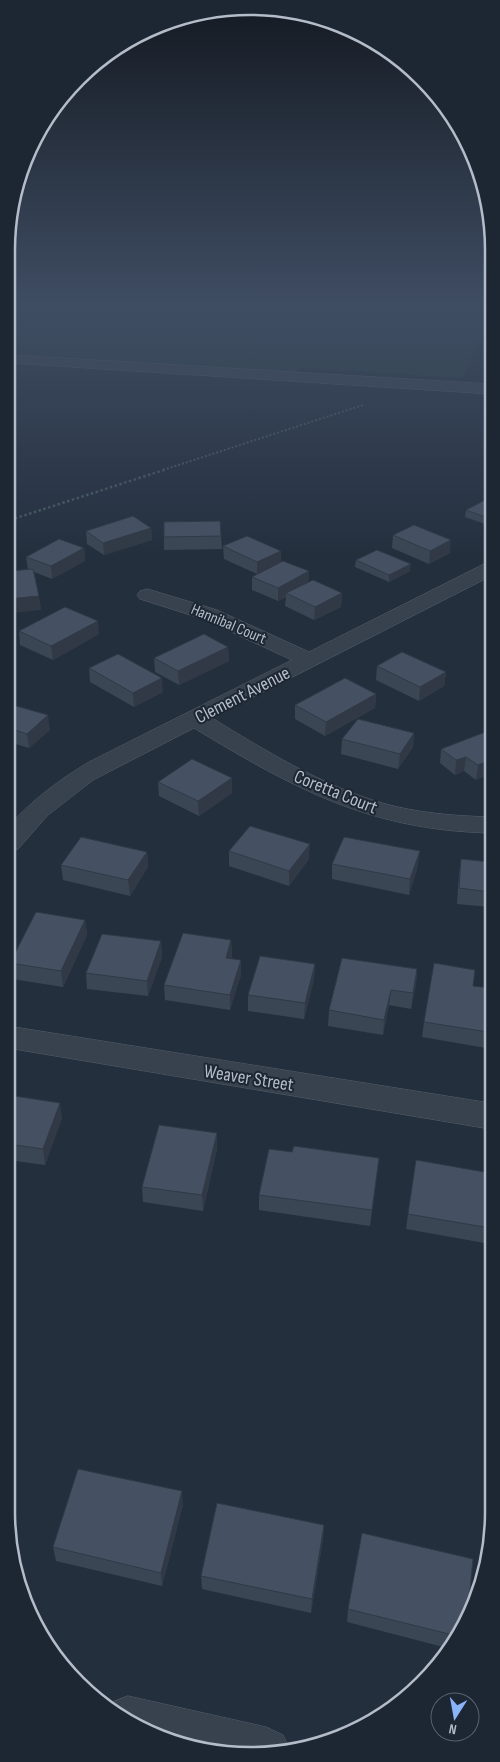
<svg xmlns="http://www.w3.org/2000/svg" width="500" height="1762" font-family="'Sofia Sans Condensed',sans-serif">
  <rect width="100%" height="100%" fill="#242f3e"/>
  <path fill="#263c3f" d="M11,308H492V318L462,378L300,368L296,376L29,360L35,351L10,349Z"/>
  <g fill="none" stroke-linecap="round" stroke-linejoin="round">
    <g stroke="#565f6c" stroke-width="1">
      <path id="minor" d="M10,355L491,384V394L10,363Z
        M491,562V576L212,718C266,751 321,785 382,803C417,813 454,816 491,817V833C369,830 295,789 194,728L93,780L48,815L18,849L9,851V826C32,800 59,780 89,762L292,660L203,619L140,599L137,595L140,591L147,589L154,591L217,610L309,652L484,564Z
        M8,1026L490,1103V1129L8,1048Z
        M128,1696L266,1727L283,1735L290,1750L234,1755L142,1731L110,1706L111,1703Z"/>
    </g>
    <path stroke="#44595c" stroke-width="2" stroke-dasharray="2 2" stroke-linecap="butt" d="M163,470L363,405"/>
    <path stroke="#44595c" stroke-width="2.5" stroke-dasharray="2.5 2.5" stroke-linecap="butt" d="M10,520L167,469"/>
    <use href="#minor" fill="#38414e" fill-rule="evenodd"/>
  </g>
  <path fill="#3b4654" d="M491,503V526L465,517L466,510Z
    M151,528L152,540L104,555L87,544L86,531Z
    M393,535L450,553L429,564L392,548Z
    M221,536L222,549L164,550V537Z
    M223,546L281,562L309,571L308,582L342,593L341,607L314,620L285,606L286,597L278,601L252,590V577L257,574L224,559Z
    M84,548L85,561L52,579L34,572L41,610L28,569L26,557Z
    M356,560L410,571L389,582L355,567Z
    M490,603H491V618L488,617Z
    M19,631L99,634L53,660L20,645Z
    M228,647L229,661L179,685L155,672L154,658Z
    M377,666L446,672L444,686L419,701L376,680Z
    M89,668L163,692L134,707L90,682Z
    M376,694L375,708L325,736L295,719V705Z
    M9,704L50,730L29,748L9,742Z
    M414,733L413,747L398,769L341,754L342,739Z
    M491,733L476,780L464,771L455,775L440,763L441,749Z
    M158,782L232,793L199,816L159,796Z
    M229,851L309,859L289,886L229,866Z
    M147,852L148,867L130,896L63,880L61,865Z
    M461,859L490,862V907L457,904L459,874Z
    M332,864L418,866L409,895L332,879Z
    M85,920L87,935L63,987L12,979L10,963Z
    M231,940L232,955L231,959L241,975L230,1010L165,1000L164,985Z
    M161,941L162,957L148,996L87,989L86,973Z
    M315,964L314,979L304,1019L248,1011V995Z
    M417,969L416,984L411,1009L389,1005L383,1035L328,1026L329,1010Z
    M473,986L488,1032L486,1048L422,1037L424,1022Z
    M8,1095L62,1118L45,1165L8,1160Z
    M217,1133V1149L203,1211L143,1202L142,1187Z
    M292,1152L379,1158L370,1226L259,1210V1195Z
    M490,1173V1244L406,1229L408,1214Z
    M183,1505L162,1586L56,1561L53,1547Z
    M324,1525L323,1539L311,1613L202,1589L201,1576Z
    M348,1609L468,1610L453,1647L451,1649L347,1622Z"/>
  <path fill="#303945" d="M151,528L152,540L104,555L103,543Z
    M451,540L450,553L429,564L430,551Z
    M84,548L85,561L52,579L51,566Z
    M281,551V564L257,575V562Z
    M411,564L410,571L389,582V575Z
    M309,571L308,584L286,593V597L278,601V588Z
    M342,593L341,607L314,620L315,607Z
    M39,596L41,610L9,613V599Z
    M98,621L99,634L53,660L51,646Z
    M228,647L229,661L179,685L178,671Z
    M446,672L444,686L419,701L420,687Z
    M162,678L163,692L134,707L133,693Z
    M376,694L375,708L325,736L326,722Z
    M48,715L50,730L29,748L27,734Z
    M414,733L413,747L398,769L400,754Z
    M466,757L464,771L455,775L456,760Z
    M491,760V774L476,780L478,765Z
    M232,778V793L199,816L198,801Z
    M310,844L309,859L289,886V871Z
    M420,851L418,866L409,895L410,879Z
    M147,852L148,867L130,896L128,880Z
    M85,920L87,935L63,987L61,971Z
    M231,940L232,955L226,973V958Z
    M161,941L162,957L148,996L147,981Z
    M241,960V975L230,1010V995Z
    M315,964L314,979L304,1019L305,1003Z
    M417,969L416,984L411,1009L413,993Z
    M391,990L389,1005L383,1035L384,1020Z
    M60,1103L62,1118L45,1165L43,1149Z
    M217,1133V1149L203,1211L202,1195Z
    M11,1171L14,1187L7,1203V1180Z
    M182,1491L183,1505L162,1586L161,1573Z
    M324,1525L323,1539L311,1613L312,1599Z"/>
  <path fill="#455162" stroke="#303945" d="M485,500L491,503V519L466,510Z
    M133,516L151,528L103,543L86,531Z
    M220,521L221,536L164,537V522Z
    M414,525L451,540L430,551L393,535Z
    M247,536L281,551L257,562L223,546Z
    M59,539L84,548L51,566L26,557Z
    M377,550L411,564L389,575L356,560Z
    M283,561L309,571L278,588L252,577Z
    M33,569L39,596L9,599L10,571Z
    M313,580L342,593L315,607L286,593Z
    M65,607L98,621L51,646L19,631Z
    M204,634L228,647L178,671L154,658Z
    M402,652L446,672L420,687L377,666Z
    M118,654L162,678L133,693L89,668Z
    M345,678L376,694L326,722L295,705Z
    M9,704L48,715L27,734L9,728Z
    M358,719L414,733L400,754L342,739Z
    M488,731L491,733V760L478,765L466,757L456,760L441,749Z
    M192,759L232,778L198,801L158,782Z
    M250,826L310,844L289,871L229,851Z
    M81,837L147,852L128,880L61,865Z
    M344,837L420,851L410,879L332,864Z
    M461,859L490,862V892L459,888Z
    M36,912L85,920L61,971L10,963Z
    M183,933L231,940L226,958L241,960L230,995L164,985Z
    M102,934L161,941L147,981L86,973Z
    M260,956L315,964L305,1003L248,995Z
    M342,958L417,969L413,993L391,990L384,1020L329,1010Z
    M434,963L475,970L473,986L490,988V1018L488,1032L424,1022Z
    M8,1095L60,1103L43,1149L8,1144Z
    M159,1125L217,1133L202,1195L142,1187Z
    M294,1146L379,1158L372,1210L259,1195L269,1149L292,1152Z
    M416,1160L490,1173V1228L408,1214Z
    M7,1171H11L7,1180Z
    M78,1469L182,1491L161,1573L53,1547Z
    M217,1503L324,1525L312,1599L201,1576Z
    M362,1533L473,1559L468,1610L457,1636L348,1609Z"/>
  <linearGradient id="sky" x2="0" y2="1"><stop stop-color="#141a22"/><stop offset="0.55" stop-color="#3f4d63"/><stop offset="1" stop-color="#3f4d63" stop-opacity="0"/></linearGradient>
  <rect width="500" height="555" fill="url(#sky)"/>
  <g text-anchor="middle" stroke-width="4" stroke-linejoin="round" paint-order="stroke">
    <g font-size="16" fill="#b4bcc9" stroke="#1d2633">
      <text transform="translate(229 623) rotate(23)" y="6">Hannibal Court</text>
    </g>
    <g font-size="19" fill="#b4bcc9" stroke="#1d2633">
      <text transform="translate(242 694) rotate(-27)" y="7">Clement Avenue</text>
      <text transform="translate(336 791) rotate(22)" y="7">Coretta Court</text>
      <text transform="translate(249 1077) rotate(9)" y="7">Weaver Street</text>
    </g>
  </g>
  <path d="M0 0H500V1762H0ZM250 15H250A235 235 0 0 1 485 250V1512A235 235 0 0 1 250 1747H250A235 235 0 0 1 15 1512V250A235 235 0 0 1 250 15Z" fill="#1d2633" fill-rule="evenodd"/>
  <path fill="none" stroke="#b4bcc9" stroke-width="2.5" d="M250 15H250A235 235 0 0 1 485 250V1512A235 235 0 0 1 250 1747H250A235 235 0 0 1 15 1512V250A235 235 0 0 1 250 15Z"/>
  <g transform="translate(455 1717) rotate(191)"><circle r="24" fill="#1d2633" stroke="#59626f"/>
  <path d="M0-4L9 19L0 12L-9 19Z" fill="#8ab4f8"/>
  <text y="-8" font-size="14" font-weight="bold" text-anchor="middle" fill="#b4bcc9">N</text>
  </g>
</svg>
